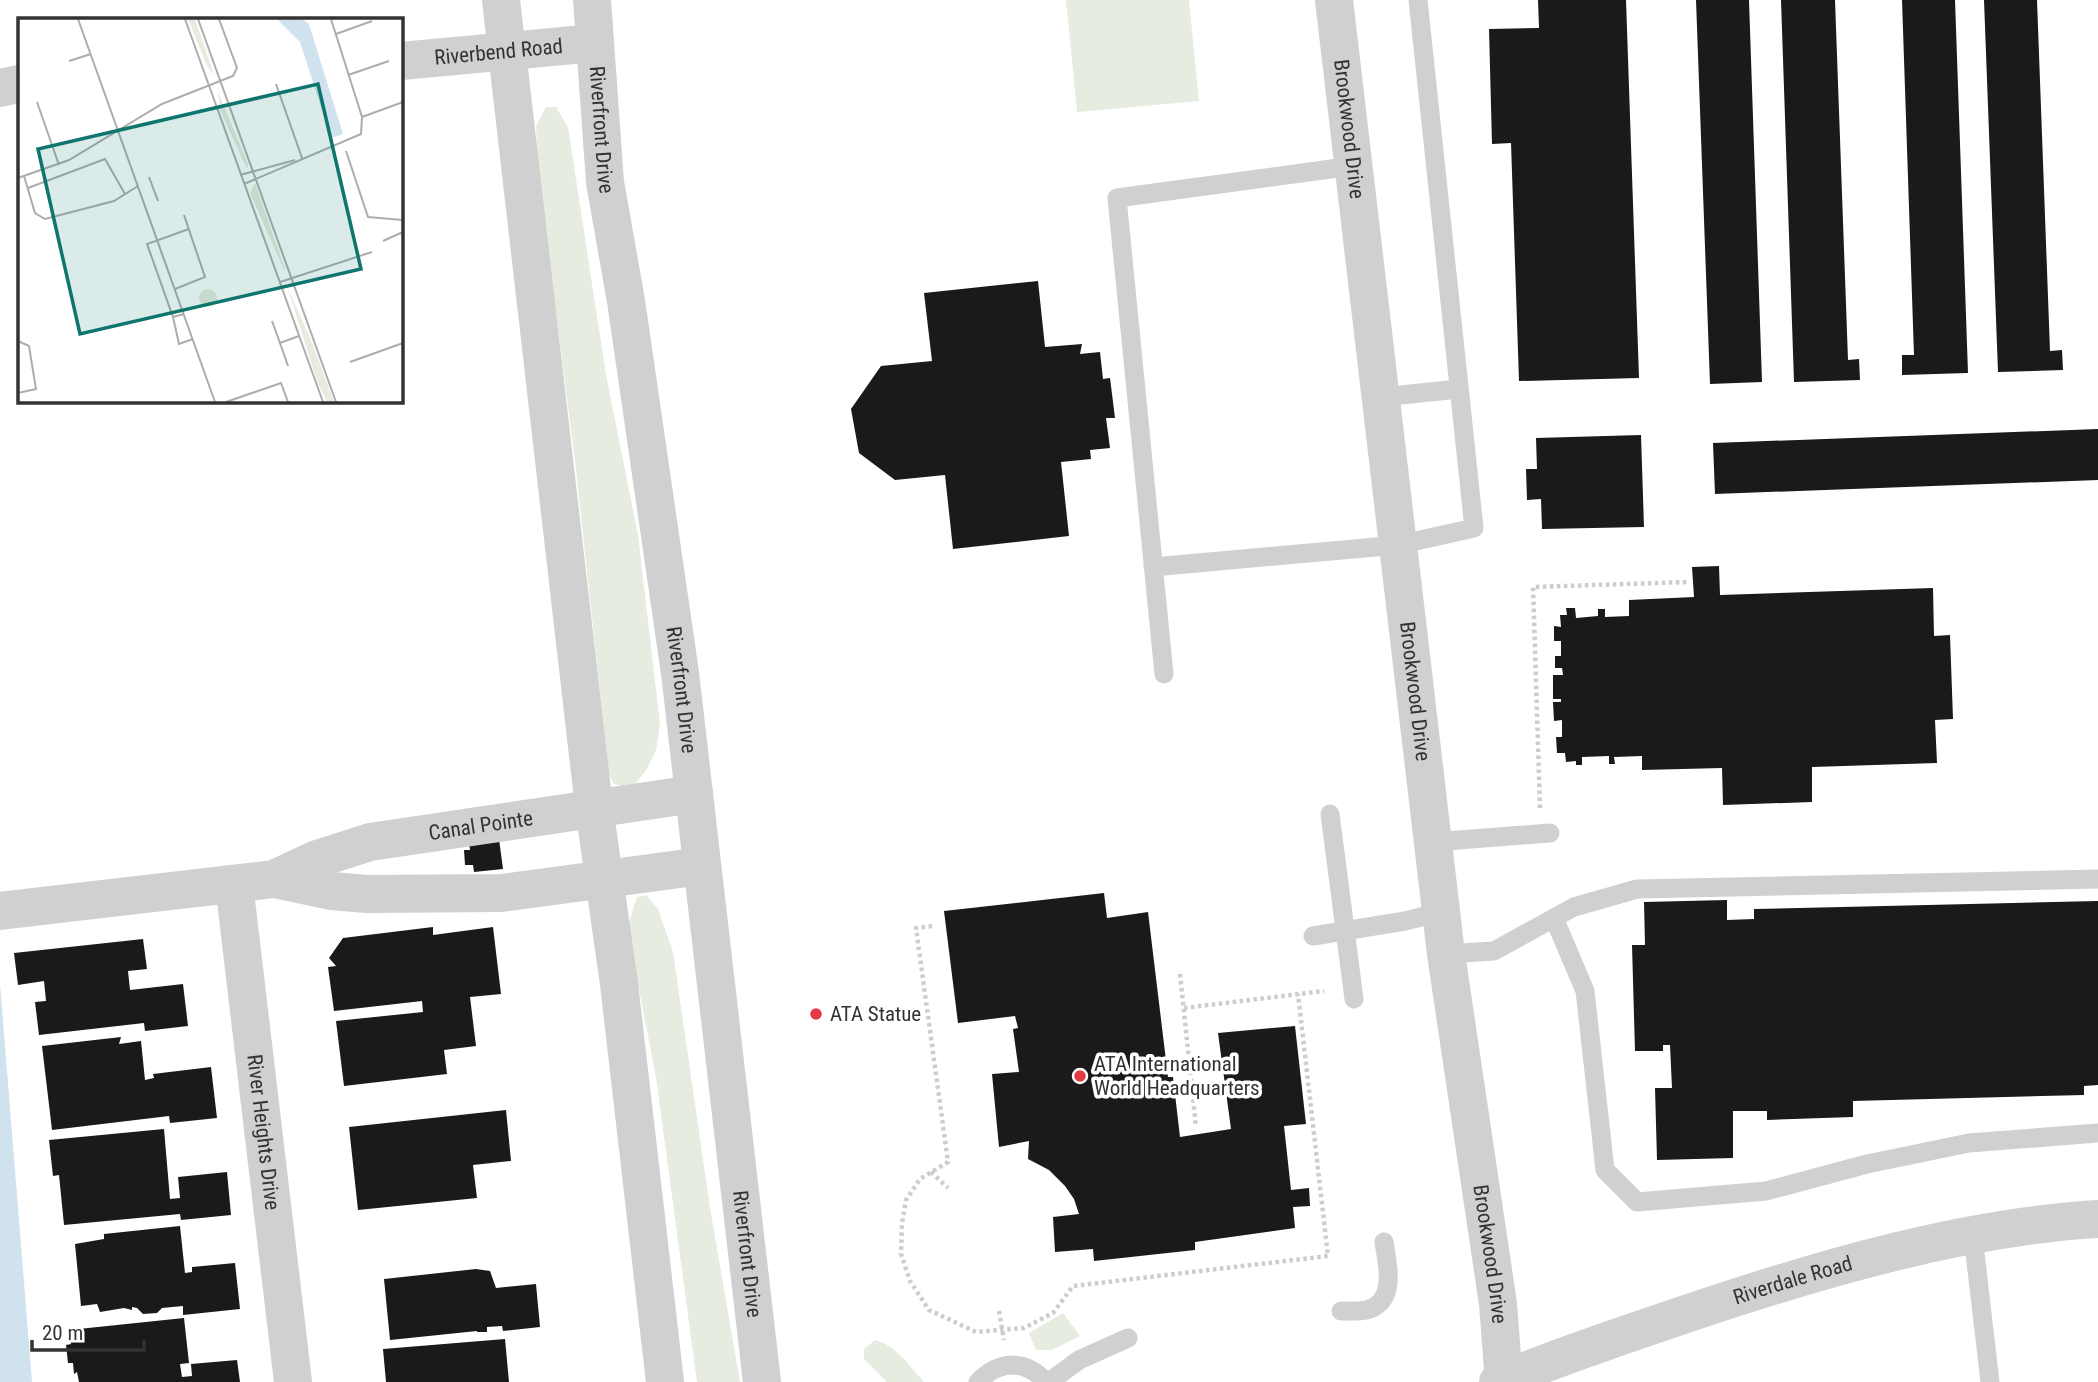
<svg xmlns="http://www.w3.org/2000/svg" width="2098" height="1382" font-family="'Roboto Condensed',sans-serif">
  <rect width="100%" height="100%" fill="#fff"/>
  <path fill="#e6ecdf" d="M1066,0H1189L1199,101L1077,112Z
    M546,107H556L568,127L606,375L638,535L660,724L656,750L647,769L636,783L621,786L614,784L609,774L575,461L538,172L536,126Z
    M646,895L658,909L673,952L710,1208L740,1382H697L656,1077L627,928L637,897Z
    M1063,1313L1080,1336L1052,1350H1036L1029,1333Z
    M875,1340C896,1345 910,1367 924,1382H887L864,1359V1349Z"/>
  <path fill="#cfe2ee" d="M0,984L32,1382H0Z"/>
  <path fill="#1a1a1a" d="M1538,0H1626L1639,378L1519,381L1511,143L1492,144L1489,29L1539,28Z
    M1696,0H1749L1762,382L1710,384Z
    M1781,0H1835L1848,360L1859,359L1860,380L1794,382Z
    M1902,0H1955L1968,373L1902,375V355H1914Z
    M1984,0H2037L2050,351L2062,350L2063,370L1998,372Z
    M1038,281L1045,347L1082,344L1080,354L1100,352L1103,379L1110,378L1115,418H1106L1110,448L1090,450L1091,459L1061,462L1069,536L953,549L945,475L895,480L859,453L851,409L881,366L932,361L924,293Z
    M2098,429V480L1715,494L1713,443Z
    M1641,435L1644,527L1542,529L1541,499L1527,500L1526,469H1537L1536,438Z
    M1719,566L1720,595L1933,588L1934,636L1950,635L1953,719L1935,720L1937,763L1812,767V802L1723,805L1722,768L1642,770V756L1614,757L1615,764H1609V756L1582,757V765H1576V761L1566,762L1565,753H1557L1556,737H1562V720L1554,721L1553,702H1561V699H1553V675H1563L1562,668H1555V656H1561V641H1554V626L1561,627L1560,615H1567L1566,608H1575L1576,618L1598,616V609H1605V617L1629,616V600L1694,597L1692,567Z
    M499,839L503,869L474,872L473,865H465L464,850H470L469,843Z
    M1104,893L1107,918L1148,912L1168,1077H1173L1180,1137L1231,1129L1218,1033L1295,1026L1306,1124L1284,1126L1291,1190L1309,1188L1310,1206L1293,1207L1295,1228L1195,1242V1250L1094,1261L1093,1249L1055,1252L1053,1217L1079,1214L1074,1199L1065,1186L1049,1170L1028,1159L1029,1141L999,1147L992,1074L1019,1072L1013,1029L1018,1028L1015,1016L958,1023L944,911Z
    M1727,900V920L1754,919V909L2098,901V1085L2084,1086V1095L1853,1101V1117L1767,1120V1111H1733V1158L1657,1160L1655,1088H1672L1670,1045H1663V1051H1635L1632,945H1645L1644,902Z
    M433,927V935L493,927L501,994L470,997L476,1046L444,1050L447,1074L344,1086L336,1021L423,1012L422,1001L334,1011L328,967L336,966L329,958L343,938Z
    M143,939L147,969L128,971L130,990L183,984L188,1026L145,1031L144,1023L39,1035L35,1002L46,1001L44,981L18,985L14,953Z
    M121,1037L119,1044L141,1041L145,1080L154,1078L153,1074L211,1067L217,1118L170,1123L169,1116L52,1130L42,1046Z
    M506,1110L511,1161L473,1165L477,1198L358,1210L349,1127Z
    M164,1129L170,1199L180,1198L178,1177L227,1172L231,1215L181,1220L180,1214L64,1225L59,1175L53,1176L49,1140Z
    M180,1226L185,1273L192,1272V1267L235,1263L240,1309L183,1315V1306L162,1308L157,1313L143,1314L137,1308L132,1307V1310L124,1308L100,1312L97,1304L81,1306L75,1244L104,1239V1234Z
    M476,1269L490,1271L496,1288L536,1284L540,1327L503,1331L502,1326L487,1327V1332H477V1331L390,1340L384,1279Z
    M184,1318L189,1363L180,1364L182,1377L192,1376L191,1364L237,1360L240,1382H79L77,1372L74,1374L73,1363H68L66,1345L71,1344L69,1330Z
    M505,1339L509,1382H386L383,1349Z"/>
  <g fill="none" stroke-linecap="round" stroke-linejoin="round">
    <path stroke="#cdcdcd" stroke-width="4.5" stroke-dasharray="3.5 3.5" stroke-linecap="butt" d="M1540,808L1533,587L1688,582
      M932,926L916,928L948,1162L920,1179L906,1200L902,1223L901,1254L910,1281L929,1310L976,1332L1024,1328L1053,1313L1073,1286L1328,1256L1298,994
      M1180,974L1196,1127
      M1184,1008L1324,991
      M931,1172L948,1188
      M999,1311L1004,1340"/>
    <path stroke="#d0d0d0" stroke-width="19" d="M1381,397L1459,389
      M1153,567L1398,545L1474,528L1418,0
      M1164,674L1117,198L1353,166
      M1330,814L1354,999
      M1433,842L1550,833
      M1554,918L1585,991L1605,1170L1637,1202L1766,1191L1867,1164L1969,1143L2098,1133
      M1313,936L1405,921L1441,912
      M1446,954L1494,951L1574,907L1637,889L2098,879
      M1973,1236L1990,1382
      M1341,1311C1349,1311 1363,1312 1370,1309C1397,1299 1387,1262 1384,1242
      M978,1382C999,1360 1025,1359 1046,1382
      M1049,1382L1079,1360L1128,1338"/>
    <g stroke="#d0d0d0" stroke-width="38">
      <path id="s1" d="M1334,0L1446,954L1498,1304L1504,1382"/>
      <path id="s2" d="M401,61L595,43"/>
      <path d="M0,88L19,84"/>
      <path id="s3" d="M274,879L317,859L370,842L694,794"/>
      <path id="s4" d="M234,884L293,1382"/>
      <path d="M0,911L274,879L331,891L367,894L502,893L702,866"/>
      <path id="s5" d="M1498,1382C1558,1357 1621,1336 1683,1315C1813,1271 1961,1227 2098,1219"/>
    </g>
    <g stroke="#d0d0d0" stroke-width="38">
      <path d="M501,0L594,807L619,984L665,1382"/>
      <path id="s6" d="M592,0L605,182L626,301L680,673L762,1382"/>
    </g>
  </g>
  <g fill="#e63946" stroke="#fff" stroke-width="2.5">
    <circle cx="816" cy="1014" r="7"/>
    <circle cx="1080" cy="1076" r="7"/>
  </g>
  <g text-anchor="middle" stroke-width="7" stroke-linejoin="round" paint-order="stroke">
    <g font-size="21" fill="#333" stroke="#fff">
      <text dy="7" stroke="none"><textPath href="#s2" startOffset="98">Riverbend Road</textPath></text>
      <text dy="7" stroke="none"><textPath href="#s1" startOffset="130">Brookwood Drive</textPath></text>
      <text dy="7" stroke="none"><textPath href="#s6" startOffset="130">Riverfront Drive</textPath></text>
      <text dy="7" stroke="none"><textPath href="#s6" startOffset="696">Riverfront Drive</textPath></text>
      <text dy="7" stroke="none"><textPath href="#s1" startOffset="696">Brookwood Drive</textPath></text>
      <text dy="7" stroke="none"><textPath href="#s3" startOffset="215">Canal Pointe</textPath></text>
      <text dy="7" stroke="none"><textPath href="#s4" startOffset="250">River Heights Drive</textPath></text>
      <text dy="7" stroke="none"><textPath href="#s6" startOffset="1264">Riverfront Drive</textPath></text>
      <text dy="7" stroke="none"><textPath href="#s1" startOffset="1264">Brookwood Drive</textPath></text>
      <text dy="7" stroke="none"><textPath href="#s5" startOffset="312">Riverdale Road</textPath></text>
    </g>
    <g font-size="21" fill="#333" stroke="#fff" text-anchor="start">
      <text x="830" y="1021">ATA Statue</text>
      <text x="1094" y="1071">ATA International<tspan x="1094" dy="24">World Headquarters</tspan></text>
    </g>
  </g>
  <g transform="translate(18 18)">
    <rect width="385" height="385" fill="#fff"/>
    <path d="M170,1H177L196,57L189,48ZM200,74L230,146L229,151L202,92ZM237,165L267,251V254L232,175ZM181 280a9 9 0 1 1 18 0a9 9 0 1 1-18 0ZM270,271L293,322L316,384H309L299,363Z" fill="#e6ecdf"/>
    <path d="M259,1H284L291,6L325,116L313,120L282,24Z" fill="#cfe2ee"/>
    <path fill="none" stroke="#adadad" stroke-width="2" d="M60,1L197,384M167,1L305,384M180,1L318,384M318,16L354,3M51,43L73,36M330,57L371,43M258,66L284,140M19,84L41,147M344,99L385,84M328,133L350,199L385,202M222,157L277,142M6,158L17,195L27,201L96,183L120,168M131,159L140,183M0,160L51,142L144,86L215,58L219,50L201,1M385,162V197M226,166L343,116L344,99L313,1M10,170L87,141L107,176M365,223L385,214M262,264L354,234M157,271L187,259L166,197M166,296L155,299L129,226L171,211M155,299L161,326L175,321M254,303L262,325L281,318M0,323L11,328L18,371L0,375M262,325L270,348M332,344L385,325M208,384L263,365L270,384"/>
    <path fill="#0f766e" fill-opacity="0.15" stroke="#0f766e" stroke-width="3.5" d="M300,66L343,251L62,316L20,131Z"/>
    <rect width="385" height="385" fill="none" stroke="#333" stroke-width="3.5"/>
  </g>
  <path d="M32 1340v10h112v-10" fill="none" stroke="#333333" stroke-width="3.5"/>
  <text x="42" y="1340" font-size="21" fill="#333333" stroke="#ffffff" stroke-width="5" paint-order="stroke">20 m</text>
</svg>
